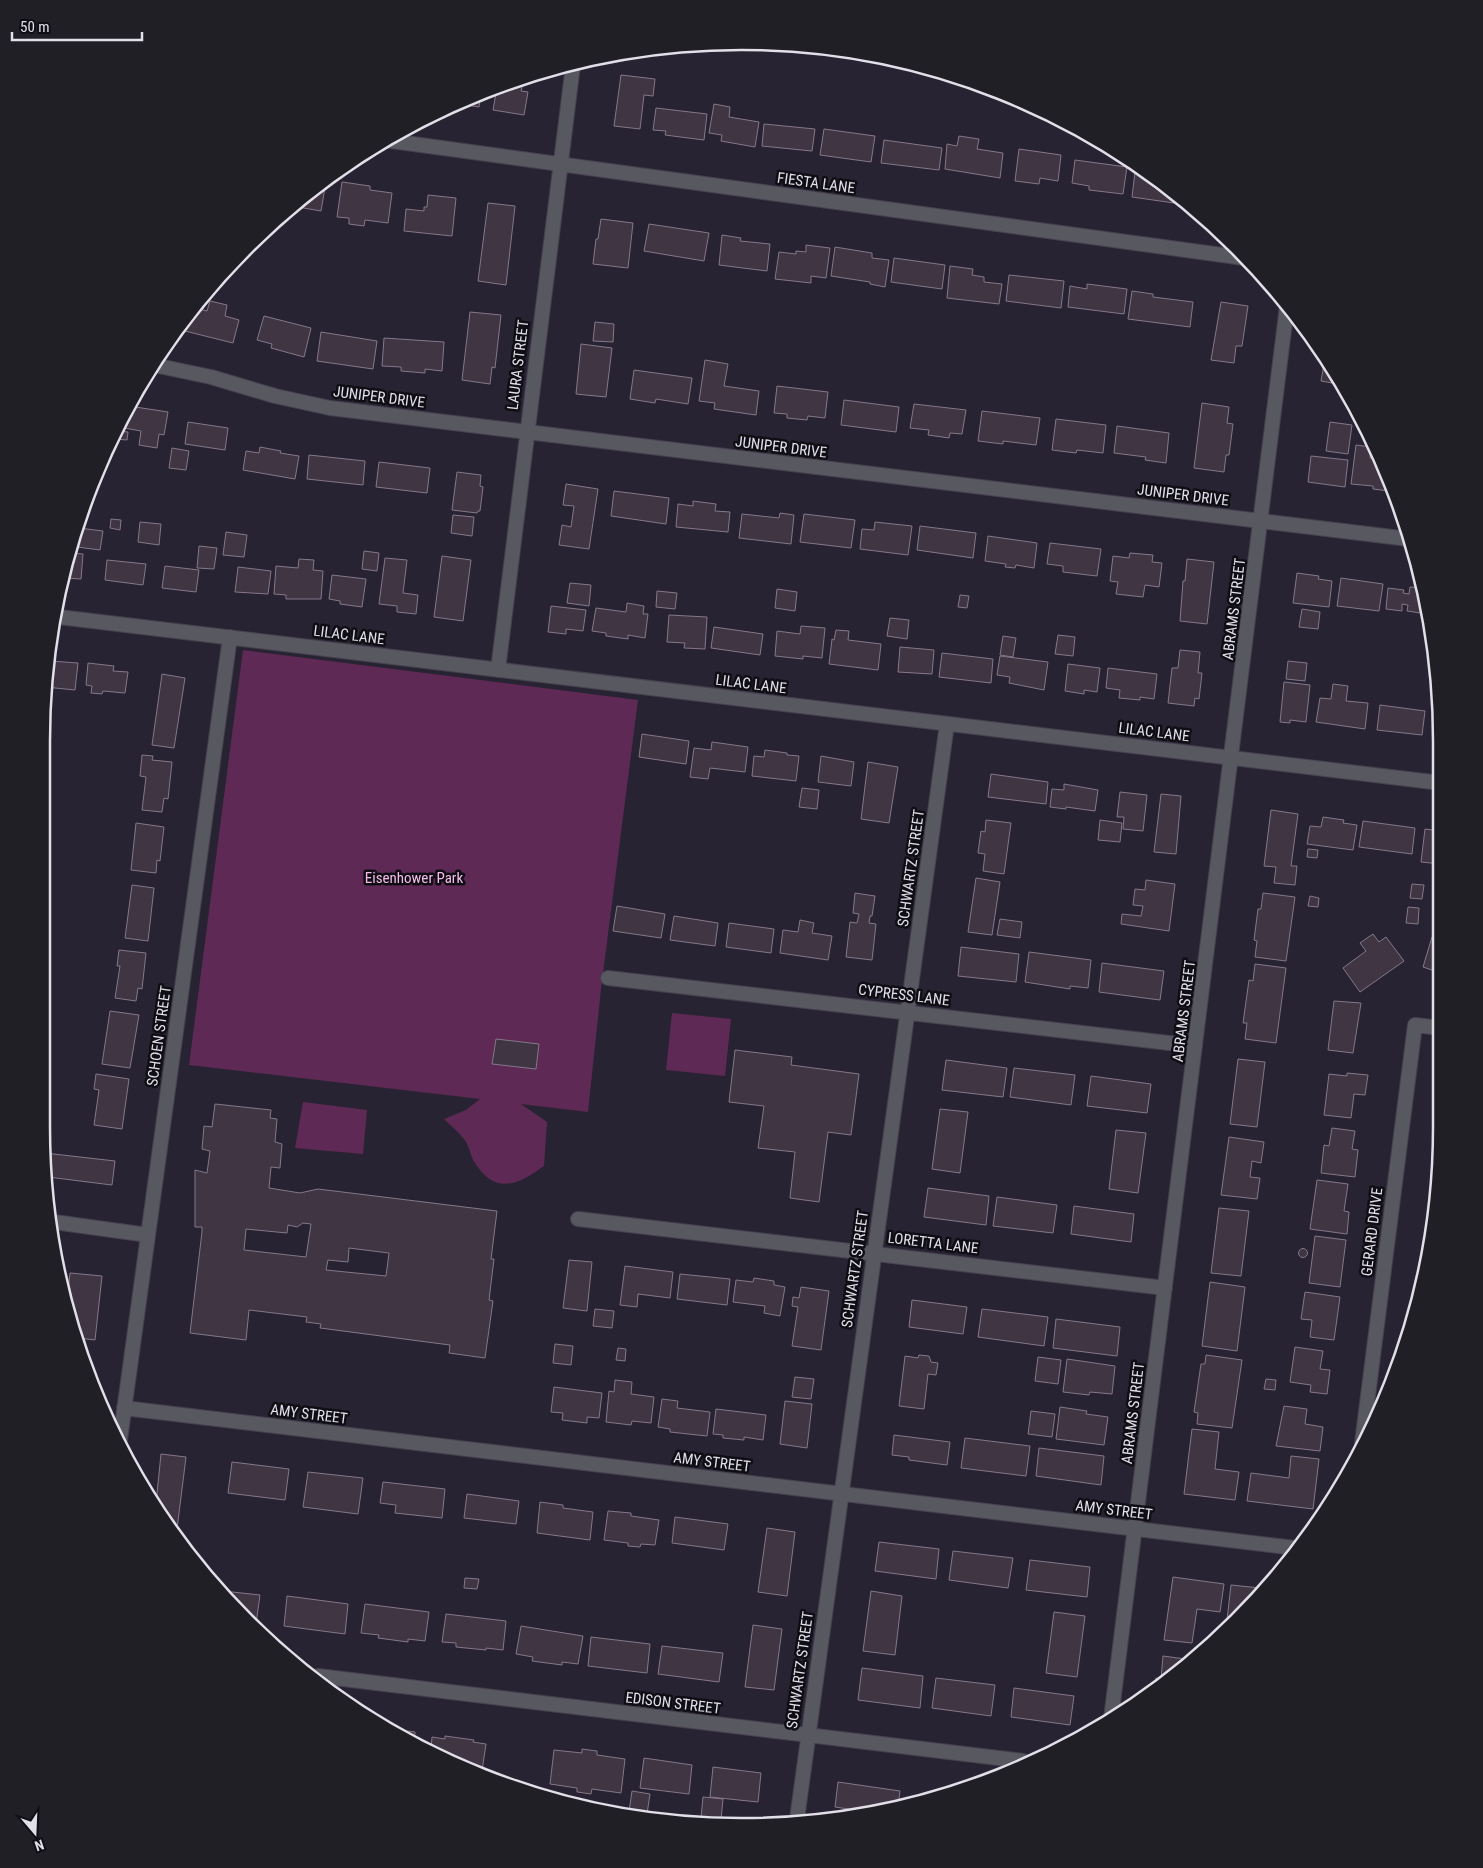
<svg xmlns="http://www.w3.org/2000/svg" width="1483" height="1868" font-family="'Roboto Condensed',sans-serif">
  <rect width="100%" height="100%" fill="#282332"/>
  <path fill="#5f2956" d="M243,650L638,700L601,989L588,1112L521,1104L547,1122L544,1166C519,1184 496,1196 475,1163C471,1157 470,1149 466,1142C461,1134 451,1126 444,1119L466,1110L480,1099L189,1065Z
    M672,1013L731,1019L725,1076L666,1070Z
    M303,1102L367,1110L363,1154L295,1148Z"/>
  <path fill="#3f3543" stroke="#847889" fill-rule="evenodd" d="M621,75L655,79L653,96L644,95L640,129L614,126Z
    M525,76L521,91L528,92L524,115L493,110L497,87L511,89L512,82L510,81Z
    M481,94L479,107L460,104Z
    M714,104L730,107L729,117L759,122L755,147L721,141L722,135L709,133Z
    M656,108L707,114L704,140L665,135L666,131L653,130Z
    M764,124L815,129L812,151L762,146Z
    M824,129L875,136L871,162L820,155Z
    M959,136L979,139L977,149L1003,153L1000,178L945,169L947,144L957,146Z
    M884,140L942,148L939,170L881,163Z
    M1019,149L1061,155L1058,181L1040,178L1039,184L1015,181Z
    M1075,160L1127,167L1123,194L1089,190V186L1072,183Z
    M1135,172L1148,174L1168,186L1188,205L1132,197Z
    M326,182L321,211L292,206Z
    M342,182L370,186V190L392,193L388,223L365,220L364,226L349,224V218L337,217Z
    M428,195L456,198L452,236L404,231L406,209L424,211V207H427Z
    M488,203L515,206L506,285L478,281Z
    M601,219L633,223L628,268L593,264L596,239H598Z
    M649,224L709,233L704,261L644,251Z
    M722,235L741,238L740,241L770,244L767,271L719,265Z
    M806,245L830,248L826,278L811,276V283L775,279L779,252L796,254V251L806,252Z
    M835,247L872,253V258L889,260L885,287L870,284V282L831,276Z
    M894,258L945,265L942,289L891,282Z
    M950,266L973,269L972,275L984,277V282L1002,284L999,304L947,298Z
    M1009,275L1064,281L1061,308L1006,301Z
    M1087,284L1127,289L1124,314L1068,307L1070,286L1087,289Z
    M1132,291L1153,294V297L1193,302L1190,327L1128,319Z
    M210,301L227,305L225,316L239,320L233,343L185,331L190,315L195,308L207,311Z
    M1221,302L1248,306L1242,346H1236L1234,363L1211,360Z
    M470,312L501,315L495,368L492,367L490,384L462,380Z
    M264,316L311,328L304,357L271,348L272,344L257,340Z
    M595,322L614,324L613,342L593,341Z
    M321,332L377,341L373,369L317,361Z
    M384,338L444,342L442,371L425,369V373L401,371V367L382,366Z
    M581,344L612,348L606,397L576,394Z
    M1325,359L1343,385L1321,381Z
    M705,360L728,364L724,386L759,391L756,415L714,409L715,403L699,401Z
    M634,370L692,378L688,404L656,399L655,403L630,399Z
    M777,386L828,392L825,418L808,416L807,420L787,418V414L774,413Z
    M844,400L899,407L896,432L841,425Z
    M1202,403L1229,407L1227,423L1233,424L1229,455H1226L1224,472L1194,468Z
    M914,404L966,410L962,434L950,433L949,438L928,435L929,430L910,428Z
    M129,406L168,412L164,435L159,434L157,448L139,445L141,431L119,427Z
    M982,411L1040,418L1036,445L1003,441V444L978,441Z
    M1056,419L1106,425L1103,453L1077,450L1076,453L1052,450Z
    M188,422L228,428L225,450L185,444Z
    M1330,422L1352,425L1348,454L1326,451Z
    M1117,426L1169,433L1166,463L1145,460L1146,457L1114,453Z
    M117,431L128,432L127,440L114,439Z
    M1356,445L1371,447L1370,458L1376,459L1389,491L1373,489V486L1351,484Z
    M260,447L281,451L280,453L299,456L295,479L243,470L246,451L259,453Z
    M172,448L189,451L186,470L169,468Z
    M309,455L365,461L363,485L307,479Z
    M1311,456L1348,460L1345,487L1308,482Z
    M379,462L430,468L427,493L376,487Z
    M457,472L481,475L480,486L483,487L480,511H478L477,513L452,510Z
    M566,484L598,489L589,549L559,545L562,525L571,527L574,506L563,505Z
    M614,491L669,498L666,524L611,516Z
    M693,501L716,504L715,511L730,512L728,532L676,527L678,504L693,506Z
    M780,513L794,515L791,544L739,538L742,514L779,518Z
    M804,514L855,520L851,548L800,542Z
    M453,515L474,517L472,536L451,533Z
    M111,519L121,520L120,530L110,528Z
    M140,522L161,524L159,545L138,542Z
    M875,522L912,526L908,555L860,549L862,529L874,530Z
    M920,526L976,533L973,558L917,550Z
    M79,528L103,531L100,550L77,547Z
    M226,532L247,535L244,557L223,555Z
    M988,536L1037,543L1034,568L1016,565L1015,568L1005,567L1006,564L985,561Z
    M1050,543L1101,549L1097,576L1063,572V566L1047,564Z
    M199,546L217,548L214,569L197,568Z
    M364,551L379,553L377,571L362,569Z
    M71,553L83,554L81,579L66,578Z
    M1130,553L1153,555L1152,562L1162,563L1159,587L1145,585L1143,597L1116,594L1118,582L1110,581L1113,556L1129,558Z
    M442,556L471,560L463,621L434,617Z
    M385,558L407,560L403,593L418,595L416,614L397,612V606L379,604Z
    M299,559L314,560L313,570L323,571L321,599H286V595L274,594L276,566L298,568Z
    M1187,559L1214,562L1207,624L1180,621L1183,581H1185Z
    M107,560L146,564L143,585L105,580Z
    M165,566L199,570L196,592L162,588Z
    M238,567L271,571L268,594L235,592Z
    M1297,573L1319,576L1318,579L1332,581L1329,607L1293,603Z
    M332,575L366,579L362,607L340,604V601L329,599Z
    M1341,578L1383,584L1379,611L1337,606Z
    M570,583L591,585L589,606L567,603Z
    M1410,587L1423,588L1427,614L1407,611L1408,605L1402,604V611L1386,609L1388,588L1404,590L1403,593L1409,594Z
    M777,589L797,592L795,611L775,608Z
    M657,591L677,593L675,609L656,607Z
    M960,595L969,596L967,608L958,607Z
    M627,603L644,606L643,614H648L645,638L628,635V639L606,636V633L592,631L596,608L626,612Z
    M551,606L586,610L583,631L566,629V634L548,632Z
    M1302,609L1320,612L1318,629L1299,627Z
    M669,615L707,617L705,649L684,648L685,643L667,642Z
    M890,618L909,620L907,639L887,636Z
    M801,626L825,628L822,658L803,656V659L775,656L777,631L800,634Z
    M714,627L763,634L760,655L711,648Z
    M836,630L849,631L848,640L881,644L878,670L829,664L832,639L834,640Z
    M1058,635L1075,637L1073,656L1055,654Z
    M1003,636L1016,638L1013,657L1000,655Z
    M900,647L934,650L932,674L898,672Z
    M1180,650L1200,652L1198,673H1202L1199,699L1195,698L1194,706L1168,703L1172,668H1178Z
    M942,653L993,659L991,683L939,677Z
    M1000,656L1048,662L1044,690L1009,683L1010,677L997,675Z
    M50,661L78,663L75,690L45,687Z
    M1288,661L1307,663L1305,681L1286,679Z
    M88,663L114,666L113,671L128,672L125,693L103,691L102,694L91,693L92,686L86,685Z
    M1068,664L1100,668L1097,692L1084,690V694L1065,691Z
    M1108,668L1157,674L1154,699L1140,697V700L1119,698L1120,690L1106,688Z
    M162,674L185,678L174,748L152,745Z
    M1284,682L1310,685L1306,722L1290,720V723L1280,722Z
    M1333,684L1348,686L1346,701L1368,703L1365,729L1316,722L1320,698L1331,699Z
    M1440,704V737H1436Z
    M1380,705L1425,711L1422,735L1377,730Z
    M642,734L689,741L686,764L639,757Z
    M712,742L748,747L745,772L710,768L708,779L690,777L694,748L711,750Z
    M765,750L787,753V755L799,756L796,781L752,776L754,756L764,757Z
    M142,755L153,756L152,760L172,762L168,799L164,798L162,812L142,810L146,777L140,776Z
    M821,756L854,762L851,786L818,782Z
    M868,762L898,767L889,823L861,819Z
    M991,774L1048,782L1046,804L988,797Z
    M1064,784L1098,790L1095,811L1066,807V809L1050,807L1052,789L1064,790Z
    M802,788L819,790L817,809L799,807Z
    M1120,792L1147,795L1143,831L1123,829L1124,817H1117Z
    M1161,794L1181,796L1176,854L1154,852Z
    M1271,810L1298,814L1291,866H1297L1295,885L1274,883L1276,867L1264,866Z
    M1323,817L1344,820L1343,823L1357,825L1353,850L1307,844L1310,826L1321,827Z
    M986,820L1011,823L1004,874L983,871L985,854L978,853L981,831L985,832Z
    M1100,820L1122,823L1120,842L1098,840Z
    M1363,821L1415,828L1412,854L1359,847Z
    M136,823L164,827L160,861L157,860L156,873L131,870Z
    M1425,829L1441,831V864L1421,862Z
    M1308,849L1318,850L1317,858L1307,857Z
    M976,878L1000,882L992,935L968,932Z
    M1146,880L1175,884L1169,931L1121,924L1122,914L1141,916L1143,906L1133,905L1135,889L1145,890Z
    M1412,884L1424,885L1422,899L1410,898Z
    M132,885L154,888L148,941L125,938Z
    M855,893L875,896L872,916H870L869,923L876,924L872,960L846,957L850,922L857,923L859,914L853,913Z
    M1263,893L1295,897L1286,961L1255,957L1257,941L1254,940L1258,909H1261Z
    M1310,896L1319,898L1318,907L1308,906Z
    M617,906L665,914L661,938L613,931Z
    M1408,907L1419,908L1418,924L1406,923Z
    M674,916L718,923L715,946L670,940Z
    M1000,919L1022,922L1020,938L997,935Z
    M800,920L814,923L812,933L832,936L828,960L780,953L783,930L798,932Z
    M729,923L774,929L771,953L726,947Z
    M1373,934L1379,942L1386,937L1404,961L1360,992L1343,968L1366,951L1360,943Z
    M1432,937L1441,939V973L1423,967Z
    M961,947L1019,954L1016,982L958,976Z
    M119,950L146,953L142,989L138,988L136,1001L115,998L120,966H117Z
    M1029,952L1091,960L1088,988L1070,986V989L1025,982Z
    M1102,963L1164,971L1160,1000L1099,992Z
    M1255,964L1286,968L1276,1043L1245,1039L1247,1023H1243L1249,980L1253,981Z
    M1334,1001L1361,1003L1353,1053L1328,1050Z
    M110,1011L139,1015L130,1068L102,1064Z
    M496,1039L539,1044L536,1069L492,1064Z
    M735,1050L792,1057L791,1065L859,1074L851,1135L828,1132L819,1202L790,1198L795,1152L758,1148L764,1106L729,1102Z
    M1238,1059L1265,1062L1257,1127L1230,1124Z
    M946,1060L1007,1068L1003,1097L942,1090Z
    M1014,1068L1075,1075L1071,1105L1010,1097Z
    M1347,1073L1368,1075L1365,1095L1354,1094L1351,1118L1324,1115L1329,1074L1347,1076Z
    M96,1074L129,1079L122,1129L94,1125L99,1090L94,1089Z
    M1091,1076L1151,1084L1147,1113L1087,1106Z
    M215,1104L271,1110L270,1118L277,1119L275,1142L282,1144L280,1168L271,1167L269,1188L300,1193L318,1189L497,1211L491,1259H494L489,1300L493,1301L485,1358L449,1353L450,1345L320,1328L321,1324L306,1322L307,1317L249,1310L246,1340L190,1333L202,1232V1227H195V1170L207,1173L210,1151L202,1149L204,1126L212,1127ZM303,1223L311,1224L306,1257L244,1250L246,1229L287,1233L288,1225L297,1227ZM349,1248L389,1253L386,1276L326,1270L328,1260L348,1262Z
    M940,1109L968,1112L960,1173L932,1169Z
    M1332,1128L1355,1131L1352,1149L1358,1150L1355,1177L1321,1173L1324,1145L1329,1146Z
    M1116,1130L1146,1133L1138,1193L1109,1189Z
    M1229,1137L1264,1142L1261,1163L1252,1161L1250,1177L1260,1178L1257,1199L1221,1195Z
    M45,1153L115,1161L112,1185L48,1177Z
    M1317,1180L1348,1184L1344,1211L1349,1212L1347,1234L1310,1229Z
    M928,1188L989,1196L986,1225L924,1217Z
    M997,1197L1057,1205L1053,1233L993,1226Z
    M1074,1206L1134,1214L1131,1242L1071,1234Z
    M1219,1208L1249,1211L1241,1276L1211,1273Z
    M1315,1236L1346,1240L1340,1287L1309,1283Z
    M1298.5 1253a4.5 4.5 0 1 1 9 0a4.5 4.5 0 1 1-9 0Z
    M569,1260L592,1262L587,1311L563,1308Z
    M625,1266L673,1272L670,1298L638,1294L637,1307L620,1305Z
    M70,1273L102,1276L95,1340L78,1338L66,1310Z
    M680,1274L730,1279L727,1305L677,1299Z
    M754,1278L774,1281V1285L785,1287L780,1316L764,1313L765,1306L733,1302L736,1280L753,1282Z
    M1210,1282L1245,1287L1237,1351L1202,1346Z
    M801,1287L829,1291L821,1350L792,1346L798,1307L792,1306L793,1297L799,1298Z
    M1305,1292L1340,1297L1334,1340L1310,1337L1312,1320L1301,1319Z
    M912,1300L967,1307L963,1334L909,1327Z
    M595,1309L614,1311L612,1328L593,1326Z
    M982,1309L1048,1317L1044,1346L978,1337Z
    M1056,1319L1120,1327L1117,1356L1053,1348Z
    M555,1344L573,1346L571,1365L553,1363Z
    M1295,1347L1323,1351L1320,1369L1330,1370L1327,1394L1310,1392L1311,1385L1290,1382Z
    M618,1348L626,1349L625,1361L616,1360Z
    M919,1355L929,1356L931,1362L938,1363L936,1375L928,1374L924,1409L899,1406L905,1356L918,1358Z
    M1206,1355L1242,1360L1232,1428L1197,1424L1198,1413L1194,1412L1201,1364H1205Z
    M1038,1357L1061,1360L1058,1384L1035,1381Z
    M1067,1359L1115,1366L1112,1394L1090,1392L1089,1395L1063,1392Z
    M795,1377L814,1379L811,1399L792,1397Z
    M1266,1379L1276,1380L1275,1390L1264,1389Z
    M615,1380L632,1382L631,1394L654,1397L651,1423L632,1421L631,1425L606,1422L609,1391L614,1392Z
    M554,1387L602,1393L599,1418L587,1417V1423L562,1420L563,1413L551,1412Z
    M662,1399L678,1401L677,1408L710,1412L707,1436L670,1432V1429L658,1427Z
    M785,1401L812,1404L807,1448L780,1444Z
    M1284,1406L1307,1409L1305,1424L1323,1427L1320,1451L1276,1446Z
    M1060,1407L1087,1411L1086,1414L1108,1417L1104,1445L1056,1439Z
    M716,1409L766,1415L763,1440L744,1437V1440L723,1438V1435L713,1434Z
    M1031,1411L1055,1414L1052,1437L1028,1434Z
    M1192,1429L1219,1432L1215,1469L1239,1472L1235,1500L1184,1494Z
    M894,1435L950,1442L947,1465L909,1460V1457L892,1455Z
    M965,1438L1030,1446L1026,1476L961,1468Z
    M1039,1448L1104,1456L1101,1485L1036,1476Z
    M161,1454L186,1457L177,1529H175L156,1503Z
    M1291,1456L1319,1459L1313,1509L1247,1501L1251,1473L1289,1478Z
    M232,1462L289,1469L285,1500L228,1493Z
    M308,1472L363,1478L358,1514L303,1507Z
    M383,1482L445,1489L442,1518L395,1513L396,1505L380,1503Z
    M467,1494L519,1501L516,1524L464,1518Z
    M540,1502L563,1505V1508L593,1512L590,1540L537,1533Z
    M608,1511L631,1513V1516L659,1520L655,1545L641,1544L640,1547L628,1546V1543L604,1540Z
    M675,1517L728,1524L724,1550L672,1543Z
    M767,1528L795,1532L787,1596L758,1592Z
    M879,1542L939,1549L936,1579L875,1571Z
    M953,1551L1013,1558L1008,1588L949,1580Z
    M1030,1560L1090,1567L1087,1597L1026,1590Z
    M1173,1577L1224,1584L1220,1612L1197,1609L1192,1643L1164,1640Z
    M465,1578L479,1579L477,1589L464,1588Z
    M1231,1585L1260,1588L1232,1621L1227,1620Z
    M223,1591L260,1595L256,1624L246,1621Z
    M871,1591L902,1596L895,1655L863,1651Z
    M287,1596L348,1604L345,1634L284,1626Z
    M365,1604L429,1612L425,1641L408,1639V1642L378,1638L379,1635L361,1633Z
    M1054,1612L1085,1616L1077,1677L1046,1673Z
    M446,1614L506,1621L503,1650L486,1648V1650L456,1647V1643L442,1642Z
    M753,1625L782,1629L774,1690L745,1687Z
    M521,1626L583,1636L578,1664L562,1662V1665L532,1661L533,1657L516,1654Z
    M591,1637L650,1644L647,1673L588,1666Z
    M662,1646L723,1653L719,1682L658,1674Z
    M1163,1656L1193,1660L1155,1687L1156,1678L1161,1679Z
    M862,1668L923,1676L920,1708L858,1700Z
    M936,1678L995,1685L991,1716L932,1708Z
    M1014,1688L1074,1696L1070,1725L1011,1717Z
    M385,1728L415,1732L414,1742L391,1733Z
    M445,1736L474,1740L473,1742L486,1744L482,1771L431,1749L432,1737L445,1739Z
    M582,1749L597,1751V1755L625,1759L621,1793L592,1789L591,1794L577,1792V1788L550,1784L554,1750L582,1753Z
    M644,1758L692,1765L689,1794L640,1788Z
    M713,1767L761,1773L758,1802L710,1797Z
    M838,1782L900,1791L898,1806L862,1811L835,1807Z
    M632,1791L650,1794L647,1814L629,1812Z
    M921,1794L939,1796L920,1803Z
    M703,1797L723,1799L721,1820L701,1818Z"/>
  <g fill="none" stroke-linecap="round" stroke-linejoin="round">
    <g stroke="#46414f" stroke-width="16">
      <path id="street" d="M384,140L1244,258
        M154,365L211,377L275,396L330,408L1409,539
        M59,617L1441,783
        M498,670L573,65
        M608,978L1195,1046
        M578,1219L1165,1288
        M54,1222L148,1235
        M124,1408L1295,1548
        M120,1440L230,637
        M1362,1443L1415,1025L1441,1028
        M318,1676L1023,1761
        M1111,1719L1287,306
        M797,1819L947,724"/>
    </g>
    <use href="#street" stroke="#575860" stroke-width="14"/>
  </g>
  <g text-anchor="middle" stroke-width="5" stroke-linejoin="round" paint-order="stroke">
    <g font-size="15" fill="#e2dfe9" stroke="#100e15">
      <text transform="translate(816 183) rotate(8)" y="5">FIESTA LANE</text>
      <text transform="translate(518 365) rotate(-83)" y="5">LAURA STREET</text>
      <text transform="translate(379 397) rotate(7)" y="5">JUNIPER DRIVE</text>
      <text transform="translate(781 447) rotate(7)" y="5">JUNIPER DRIVE</text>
      <text transform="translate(1183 495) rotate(7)" y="5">JUNIPER DRIVE</text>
      <text transform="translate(1234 609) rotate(-83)" y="5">ABRAMS STREET</text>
      <text transform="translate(349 635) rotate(7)" y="5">LILAC LANE</text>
      <text transform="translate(751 684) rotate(7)" y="5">LILAC LANE</text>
      <text transform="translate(1154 732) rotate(7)" y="5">LILAC LANE</text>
      <text transform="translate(911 868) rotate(-82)" y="5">SCHWARTZ STREET</text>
      <text transform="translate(904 995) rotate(7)" y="5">CYPRESS LANE</text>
      <text transform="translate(1184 1011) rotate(-83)" y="5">ABRAMS STREET</text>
      <text transform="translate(159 1036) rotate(-82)" y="5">SCHOEN STREET</text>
      <text transform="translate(1372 1232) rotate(-83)" y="5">GERARD DRIVE</text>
      <text transform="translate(933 1243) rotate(7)" y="5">LORETTA LANE</text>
      <text transform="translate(855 1269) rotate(-82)" y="5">SCHWARTZ STREET</text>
      <text transform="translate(1133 1413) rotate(-83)" y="5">ABRAMS STREET</text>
      <text transform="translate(309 1414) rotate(7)" y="5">AMY STREET</text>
      <text transform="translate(712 1462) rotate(7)" y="5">AMY STREET</text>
      <text transform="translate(1114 1510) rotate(7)" y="5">AMY STREET</text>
      <text transform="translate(800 1670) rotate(-82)" y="5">SCHWARTZ STREET</text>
      <text transform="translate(673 1703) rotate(7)" y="5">EDISON STREET</text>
    </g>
    <g font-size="15" fill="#f6bbe9" stroke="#100e15">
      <text x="414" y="883">Eisenhower Park</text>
    </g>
  </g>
  <path d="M0 0H1483V1868H0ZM741 50H742A691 691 0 0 1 1433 741V1127A691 691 0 0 1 742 1818H741A691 691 0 0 1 50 1127V741A691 691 0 0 1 741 50Z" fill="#211f26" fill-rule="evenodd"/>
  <path fill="none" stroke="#e2dfe9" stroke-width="2.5" d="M741 50H742A691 691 0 0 1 1433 741V1127A691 691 0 0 1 742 1818H741A691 691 0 0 1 50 1127V741A691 691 0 0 1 741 50Z"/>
  <g transform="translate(35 1833) rotate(161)" stroke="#100e15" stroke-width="4" paint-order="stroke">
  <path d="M0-4L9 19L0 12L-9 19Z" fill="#e2dfe9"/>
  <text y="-8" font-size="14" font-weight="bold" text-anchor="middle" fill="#e2dfe9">N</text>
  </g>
  <path d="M12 32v8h130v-8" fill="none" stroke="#e2dfe9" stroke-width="2.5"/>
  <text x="20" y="32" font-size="15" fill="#e2dfe9" stroke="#100e15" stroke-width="4" paint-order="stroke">50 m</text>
</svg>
